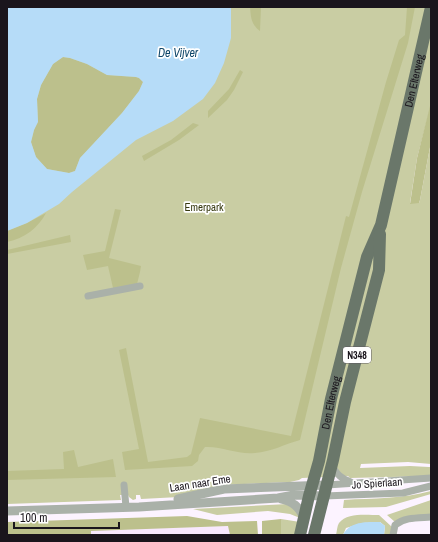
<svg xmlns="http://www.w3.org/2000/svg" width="438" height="542" font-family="'Archivo Narrow',sans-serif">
  <rect width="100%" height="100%" fill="#fcf3ff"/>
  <path fill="#f8e8fd" d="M228,526L230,535H7V532Z"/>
  <path fill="#c9cda3" d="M7,7H431V105L417,158L410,203H419L420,200L431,142V464L408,462L361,464L360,468L410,466L429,467H431V476L350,478L348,476L302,478L299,480L290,482L221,485L179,497L141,499L140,495H136V499L133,500L129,497L128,495H120L121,500L7,504Z
    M431,491V494L386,507L343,508L344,500C373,498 403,499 431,491Z
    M431,500V514L395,522L387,515Z
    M288,504L293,505L300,518L290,514L268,511L217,515L193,509Z
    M379,515L392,527L390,535H384L385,526L380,522L363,523L346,528L343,535H336C337,531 337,526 339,523C347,512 368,515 379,515Z
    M281,519L300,522L296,535H281Z"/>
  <path fill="#bcc08c" d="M250,7H261L260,31C251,24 251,18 250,7Z
    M407,7H415L408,43L362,192L341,268L300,440C285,444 271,452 255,453C238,455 222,446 205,447L199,455L198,461L192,466L125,470L122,452L139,449L119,350L126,348L148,462L187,457L191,454L200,418L291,436L346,216L349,217L386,82L399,40L405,35Z
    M63,57L70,58L87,64L107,75L136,77L139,78L143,82L139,91L122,113L80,158L75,171L69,173L47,169L36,157L31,142L34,130L38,120L37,99L41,85L53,64Z
    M240,70L243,72L234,90L227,100L208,118V111L229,89Z
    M431,102V142L420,200L419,203L410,204L417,158Z
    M193,123L199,125L179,140L144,161L142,156L171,140Z
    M115,209L121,210L109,258L141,266L140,272L137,284L113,288L108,266L87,270L83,255L105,251Z
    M46,213C38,228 25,238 7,242V231L27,223Z
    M70,235L71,242L7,254V250Z
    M74,450L78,467L113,459L116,477L7,480V471L64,469L63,452Z
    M187,516L222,522L257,521L258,535H230L228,526L91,531V535H7V522Z
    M281,519V535H262V521Z"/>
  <path fill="#b6dcf8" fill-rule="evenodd" d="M7,7H231V38L224,63L215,83L203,99L173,121L136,140L72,192L59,204L27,223L7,231ZM63,57L70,58L87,64L107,75L136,77L139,78L143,82L139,91L122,113L80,158L75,171L69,173L47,169L36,157L31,142L34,130L38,122L37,99L41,85L53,64Z
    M380,522L385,526L384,535H343C350,521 366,522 380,522Z"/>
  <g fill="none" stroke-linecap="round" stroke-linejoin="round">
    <path stroke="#aab1a9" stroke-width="7" d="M88,296L140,286
      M332,466C337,474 341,479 351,482
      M124,485L126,507
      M327,485L431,478
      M324,496L403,493L431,486
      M393,535L395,525C405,517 418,518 431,517"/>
    <path stroke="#aab1a9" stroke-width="9" d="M178,499L224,489L327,485
      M281,499C293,502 299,506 304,518
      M7,511L139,507L278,498L294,495L324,496"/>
    <g stroke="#6a776a" stroke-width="12">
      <path id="s1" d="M300,535L309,496L319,461L331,399L367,257L381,225L431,7"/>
      <path d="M314,535L333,460L345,402L379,270L380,234"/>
    </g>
  </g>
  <g text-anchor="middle" stroke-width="3.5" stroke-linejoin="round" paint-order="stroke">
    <rect fill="#fff" stroke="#5f5b60" stroke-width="1" x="343" y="347" width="28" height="16" rx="3"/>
    <g font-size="10" font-weight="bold" fill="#1a151c">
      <text x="357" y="359">N348</text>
    </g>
    <g font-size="11" fill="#1a151c" stroke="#fff">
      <text dy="4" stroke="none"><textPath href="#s1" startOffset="469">Den Elterweg</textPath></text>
      <text dy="4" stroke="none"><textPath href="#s1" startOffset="136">Den Elterweg</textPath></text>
      <text transform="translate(200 483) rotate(-9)" y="4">Laan naar Eme</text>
      <text transform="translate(377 483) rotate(-4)" y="4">Jo Spierlaan</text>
    </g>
    <g font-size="11" fill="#373910" stroke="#fff">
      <text x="204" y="211">Emerpark</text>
    </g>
    <g font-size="12" font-style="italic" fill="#114769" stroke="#fff">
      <text x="178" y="57">De Vijver</text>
    </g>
  </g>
  <rect width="438" height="542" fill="none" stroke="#1a151c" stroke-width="16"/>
  <path d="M14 522v6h105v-6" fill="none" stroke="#1a151c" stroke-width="2"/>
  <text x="20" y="522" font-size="12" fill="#1a151c" stroke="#ffffff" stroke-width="3" paint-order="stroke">100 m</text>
</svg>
